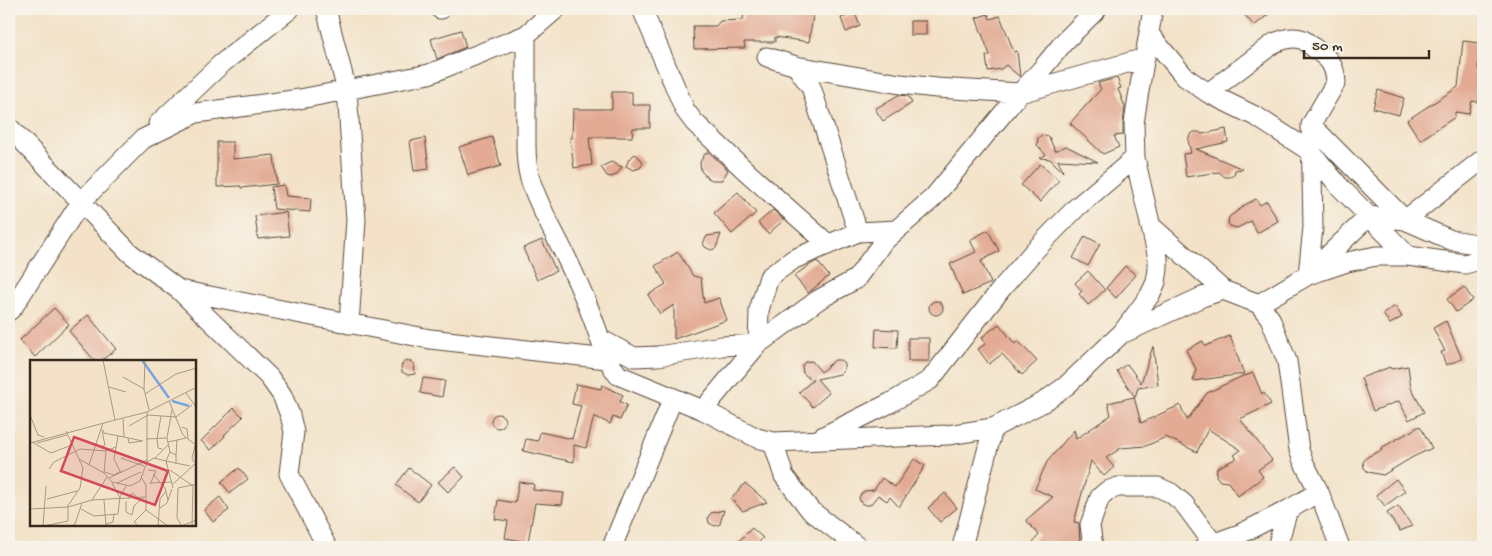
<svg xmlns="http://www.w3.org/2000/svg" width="1492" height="556" font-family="'Gochi Hand',sans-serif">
  <rect width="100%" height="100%" fill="#f7f3e8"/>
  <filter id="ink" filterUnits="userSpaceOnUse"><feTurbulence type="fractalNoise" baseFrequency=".02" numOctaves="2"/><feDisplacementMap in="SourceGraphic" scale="10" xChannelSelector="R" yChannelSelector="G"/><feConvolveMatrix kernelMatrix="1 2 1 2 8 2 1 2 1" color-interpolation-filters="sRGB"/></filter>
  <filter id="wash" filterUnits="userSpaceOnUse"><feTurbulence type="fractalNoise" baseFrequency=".0096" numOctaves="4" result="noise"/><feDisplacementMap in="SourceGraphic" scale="20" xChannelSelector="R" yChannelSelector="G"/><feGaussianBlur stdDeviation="1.12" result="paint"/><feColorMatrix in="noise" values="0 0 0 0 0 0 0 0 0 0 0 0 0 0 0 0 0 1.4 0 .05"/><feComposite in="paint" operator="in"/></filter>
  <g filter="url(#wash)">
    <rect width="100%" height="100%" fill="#f3e2c8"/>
    <g id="blocks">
      <path fill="#e3ab94" d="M744,9H814L809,42L775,37V42H744L745,48L694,49L693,26H716L720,21L743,20Z
        M1240,9H1275L1254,26Z
        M855,13L860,26L846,32L841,18Z
        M988,14L990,19L1000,16L1014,52L1017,51L1020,77L1006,65L1001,69L988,71L986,56L990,55L976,18Z
        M910,21H926V35H910Z
        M461,30L466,47L437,59L431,39Z
        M1463,41L1480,43L1478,69L1483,70V103L1472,101L1469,114L1455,112V117L1420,140L1407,120L1458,87Z
        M1117,78L1121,88L1118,89L1125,107L1123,123V135L1114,136L1119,147L1103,154L1070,123L1101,89L1098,83Z
        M1378,90L1404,98L1399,115L1373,108Z
        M612,92H632V105H650V128H633L632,137H589L592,165L574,168L570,138H572L573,109H612Z
        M898,95L908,96L912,103L883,121L875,109Z
        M1226,129L1228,142L1196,149L1243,169L1235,170L1234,175L1230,177H1225L1219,172L1186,177L1183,154L1191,153L1188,140L1190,135L1194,132H1199L1202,134Z
        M1042,135L1049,137L1055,151L1066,146L1098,162L1058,160L1063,172L1050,159L1040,158L1046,155L1037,145L1038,138Z
        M492,137L501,166L468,175L459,147Z
        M425,138L429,169L414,171L410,141Z
        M217,142H233V159L274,155L277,184L241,188V186L217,187Z
        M709,152L728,170L722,180H712L708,178L701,171L700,162L705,154Z
        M635,154L640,158L643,163L640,168L633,170L626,166L629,159Z
        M611,162L622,167L616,175L611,177L607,176L601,167Z
        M1040,164L1059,180L1040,202L1021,185Z
        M284,185L286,196L311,198L310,212L274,209L271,187Z
        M738,192L756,213L732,234L714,213Z
        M1256,199L1260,205L1267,201L1278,221L1257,233L1251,221L1237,228L1230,226L1228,223L1229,217L1243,207V206Z
        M773,210L784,220L768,234L758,223Z
        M286,212L289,236L258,239L255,216Z
        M988,230L999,251L981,261L991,283L963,295L950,264L976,252L970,240Z
        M721,234L716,248L711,250L705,247L703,243L707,236Z
        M1085,236L1100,244L1088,266L1073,258Z
        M542,240L556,271L537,280L523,248Z
        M678,252L693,276L701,278L704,303L719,298L727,320L674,339V305L660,314L648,295L666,284L655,266Z
        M817,261L829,276L808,293L794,276L808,266Z
        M1125,266L1136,275L1116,298L1106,288Z
        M1088,271L1105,290L1088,305L1079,294L1082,291L1075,283Z
        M1464,287L1473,300L1456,312L1447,299Z
        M929 308a7 7 0 1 1 14 0a7 7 0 1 1-14 0Z
        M1395,306L1402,317L1390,324L1383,314Z
        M54,308L69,324L35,357L20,340Z
        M88,315L116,349L101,361H95L69,331Z
        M1446,321L1462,359L1446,365L1441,352L1445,351L1433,328Z
        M999,324L1015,344L1018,341L1037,361L1022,375L1002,354L989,364L978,349L985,344L982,337Z
        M876,329L898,330L897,348L875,347Z
        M1230,336L1244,374L1193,381L1196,369L1186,350L1203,341L1205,346Z
        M908,338H929V361H908Z
        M1153,346L1158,385L1138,388L1135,397L1117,371L1127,364L1141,383Z
        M835,360H840L844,363V370L840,374L817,379L829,393L813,407L799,392L813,380H811L803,373L802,366L805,362L812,361L821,372Z
        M405,361H410L414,364L415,374L408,375L402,372L401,366Z
        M1408,366L1411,388L1424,412L1409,420L1399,401L1373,411L1361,378L1390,367L1391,369Z
        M1253,373L1262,394L1264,393L1271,404L1240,419L1272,460L1258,470L1263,477L1238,496L1228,482L1220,481L1216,476L1217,468L1237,458L1234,455L1241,450L1208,429L1197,452L1166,437L1146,446L1121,448L1106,458L1114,467L1104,476L1091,461L1074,522L1079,523L1080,547H1029L1039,535L1026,520L1053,497L1035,489L1047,462L1074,430L1076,439L1111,415L1108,403L1134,397L1141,423L1180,405L1187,420L1207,393L1245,375V376Z
        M423,378L445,381L442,397L420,393Z
        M576,384L601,389L602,385L623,395L620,402L627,405L620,420L613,417L610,424L594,416L586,448L574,445V462L523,451L526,439L538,441L540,432L572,439L581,406L572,404Z
        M234,408L243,417L224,435L225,436L211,450L201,441Z
        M491 421a7 7 0 1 1 14 0a7 7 0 1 1-14 0Z
        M1420,426L1432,448L1413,457L1383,475L1368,472L1364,468L1363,462L1367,457L1382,450L1381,448Z
        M914,459L925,466L899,507L890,497L887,501L878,495L870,505H865L861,503L859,498L861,494L865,491L874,490L882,478L895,487Z
        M455,467L464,477L448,492L438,482Z
        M239,468L248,479L230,493L221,482Z
        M409,468L431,485L418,502L396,485Z
        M1396,479L1405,491L1385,506L1376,495Z
        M519,482L534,484L533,490L564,493L562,505L535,503L528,542L505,538L508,521L495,519L498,500L515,503Z
        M745,483L767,502L743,511L731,499Z
        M945,493L957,508L940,522L928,508Z
        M220,497L229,510L213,522L204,510Z
        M1398,506L1412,526L1400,531L1387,513Z
        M724,510L720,524L715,526L709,523L708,517L711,513Z
        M752,528L763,538L754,547H733Z"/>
    </g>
  </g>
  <g filter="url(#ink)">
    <use href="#blocks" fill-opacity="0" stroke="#574638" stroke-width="1"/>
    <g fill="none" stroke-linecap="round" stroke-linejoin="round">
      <g stroke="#574638" stroke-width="21">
        <path id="minor" d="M326,9L347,91L356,220L349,324
          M440,9H441
          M642,9L685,110L694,122L748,173L828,244
          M526,35V145C526,156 527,168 530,179C538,205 553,230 565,255C580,286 594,318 604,351
          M1150,35L1185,77L1208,93L1257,117L1311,152L1339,186L1408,256
          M767,57L796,66L900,84L937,88L1020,93L1145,58
          M796,66L811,87L858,232
          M1208,93L1274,43C1282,40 1292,36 1301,39C1305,40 1310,45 1314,48C1328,58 1335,64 1336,82L1311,125L1313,227L1308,275
          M158,124L220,65L290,9
          M1311,125L1405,220L1451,240L1483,245
          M9,127L130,253L179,290L430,339L607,359L618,375L703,410L757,438L773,442L948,435L993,428L1042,403L1066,386L1122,333L1150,295L1156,282L1158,269V258L1135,158L1134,124L1137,103L1153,9
          M1150,225L1223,290L1259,304L1270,318L1287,361L1299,450L1303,461L1319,492L1340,547
          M1313,270L1369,216L1405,220L1483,159
          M179,290L269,377L282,395L290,415L294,432L289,474L327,547
          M1259,304L1308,275L1347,262L1376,256H1408L1465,264L1483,259
          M9,311L13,307L81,202L143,139L196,113L300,99L429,74L526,35L556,9
          M1126,332L1202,297L1223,290
          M600,339L634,357L658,356L722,346L758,344L759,310L769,277L794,259L858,232L896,230
          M703,410L727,381L758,344L818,300L856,279L883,242L933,198L1020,93L1041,70L1064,42L1097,9
          M822,437L890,403L930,380L1002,288L1034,251L1077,207L1135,158
          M773,442L784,476L810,510L858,547
          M612,547L673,398
          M962,547L993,428
          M1093,547L1090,525L1100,497L1107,491L1118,487H1158L1171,493L1184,504L1213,543
          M1204,547L1240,534L1288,510L1319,492
          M1277,547L1288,510"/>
      </g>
      <use href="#minor" stroke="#fff" stroke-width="19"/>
    </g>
  </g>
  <g transform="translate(30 360)">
    <rect width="166" height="166" fill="#f3e2c8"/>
    <path fill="none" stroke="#77a5e0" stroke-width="2.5" d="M112,0L139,38M142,41L159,46"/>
    <path fill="none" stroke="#a99884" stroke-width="1" d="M73,0L85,60L117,52L167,27M115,0L114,29L119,50M93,17L114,29M79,27L96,32M156,33L167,48M115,34L146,14L167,8M139,41L153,75L167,86M142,50L137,78L140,92L136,101L160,106M0,55L8,75L14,77M131,56L127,79L128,88L132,89M93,59L94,77M99,66L118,55L146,57L162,45M152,67L157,69L158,79M72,69L74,73L113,81M36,71L49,99L74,113L82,122L100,126L110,121L117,102V52M88,76L84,99L90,111M98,78L99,83L112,81M116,79L137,78M2,82L21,93L42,85M138,82L156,78M0,83L85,60M7,83L37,75M71,87L75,85L72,71M140,92L146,95V104M146,95L147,80M91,98L114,106M125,98L138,85M117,102L124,98L136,101L143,128M164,102L162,98L165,86M59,105L73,63M19,109L24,102L50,89L76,91L86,87M118,110L126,111L120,124M140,110L163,126L162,166M75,112L84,115L91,111M74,113L76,91M123,114L135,128L138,140M79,118L117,100M82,123L90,138M87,123L111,112M121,123L142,122M143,124L167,102M148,128L147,158L152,166M148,128L167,124M17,139L47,131M98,139L102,133L108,138M62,140L77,117M74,140L76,166M96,141V152L102,155L104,146L113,138M37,147L50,128L53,108L49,99M130,148L137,143L142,129M0,149L38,147L62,140L115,137M51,149L64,156L88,154L90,137L96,126M116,150L138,166M76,164L83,162L84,154M13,166L16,126M14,166L38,161V147M42,166L45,164L52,143M108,166L104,162L116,150V125L111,117M128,166L130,139L136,131M151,166L167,160"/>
    <path fill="#d1495b" fill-opacity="0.15" stroke="#d1495b" stroke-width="2.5" d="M44,77L138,111L125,145L31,111Z"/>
    <rect width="166" height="166" fill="none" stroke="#3b2a1e" stroke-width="2.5"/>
  </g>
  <rect width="1492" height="556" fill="none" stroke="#f7f3e8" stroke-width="30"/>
  <path d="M1304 50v8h125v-8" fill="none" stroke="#3b2a1e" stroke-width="2.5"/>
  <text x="1312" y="50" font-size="15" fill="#3b2a1e" stroke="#f7f3e8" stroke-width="4" paint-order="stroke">50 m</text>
</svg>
